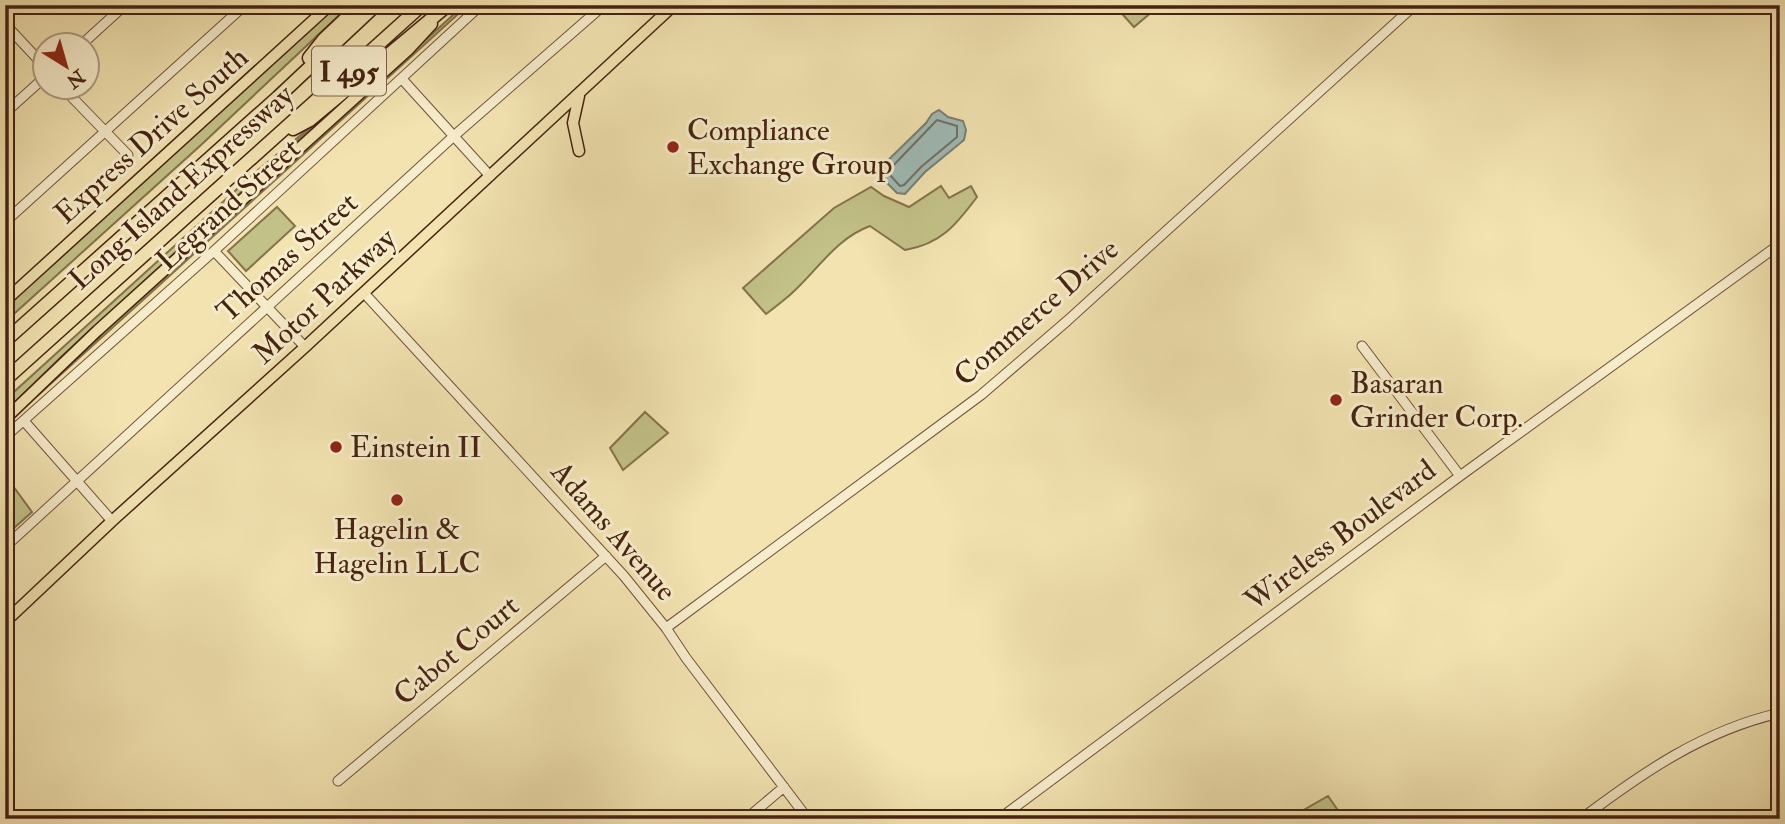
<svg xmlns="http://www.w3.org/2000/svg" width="1785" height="824" font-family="'IM FELL Double Pica',serif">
  <rect width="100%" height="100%" fill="#f2e3b1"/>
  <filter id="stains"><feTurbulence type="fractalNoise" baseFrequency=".00286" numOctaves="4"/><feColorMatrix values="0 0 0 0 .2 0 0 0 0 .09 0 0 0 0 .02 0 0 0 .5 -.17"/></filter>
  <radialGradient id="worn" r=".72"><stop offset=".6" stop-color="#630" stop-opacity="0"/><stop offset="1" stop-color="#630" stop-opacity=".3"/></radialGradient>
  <path fill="#c2c187" stroke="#84724c" stroke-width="2" d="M336,5H350L201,145L5,322V305Z
    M464,5H468L36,397L57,375Z
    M1114,5H1160L1134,27Z
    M330,111L62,356L5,412V400L258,170Z
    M941,186L949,198L971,186L977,197C956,225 941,244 905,250L870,226C835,239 818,270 791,294C783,301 774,308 766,314L743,288L834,208L871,187L884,196L909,207Z
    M277,207L295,226L246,271L228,251Z
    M645,412L668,433L623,470L610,448Z
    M5,475L32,512L5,536Z
    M1328,796L1344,819H1288Z"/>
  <path fill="#9fbbb6" stroke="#7b7e74" stroke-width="2" d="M939,110L948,117L963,121L966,130L964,140L925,172L905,194L897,193L876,172L926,123L932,114Z"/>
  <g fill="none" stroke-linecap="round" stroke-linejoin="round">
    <path stroke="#726f64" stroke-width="2" d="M937,120L957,126V137L921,167L904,185L900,186L889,174L888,171Z"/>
    <g stroke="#705339" stroke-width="11">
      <path id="minor" d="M5,6L6,5
        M5,24L46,68
        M80,46L125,5
        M402,79L490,176
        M63,88L128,155
        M5,113L46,76
        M5,222L245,5
        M214,251L305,347
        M364,293L624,576L666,628L686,658L808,819
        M1362,346L1460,476
        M24,421L112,521
        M5,437L214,251L481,5
        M5,547L455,135L604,5
        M666,628L981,395L1067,321L1415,5
        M338,781L606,556
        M746,819L784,787
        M999,819L1460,476L1780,244
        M1581,819C1642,773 1704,730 1780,713"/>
    </g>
    <g stroke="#452311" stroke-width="13">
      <path id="major" d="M579,151L573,123L579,96
        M5,301L330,5
        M5,419L97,331L408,50L432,24
        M5,622L112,521L305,347L674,5"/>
    </g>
    <g stroke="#452311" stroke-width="15">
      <path id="highway" d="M309,58L324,39L360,5
        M293,129L310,120L448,5
        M5,341L278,97L376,5
        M5,380L422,5"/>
    </g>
    <use href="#minor" stroke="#f7edcc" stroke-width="9"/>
    <use href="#major" stroke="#f2e3b1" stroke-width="10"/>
    <use href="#highway" stroke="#f2e3b1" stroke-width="12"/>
  </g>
  <g fill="#8f2418" stroke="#f7edcc" stroke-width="2.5">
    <circle cx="673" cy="147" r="7"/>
    <circle cx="1336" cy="400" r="7"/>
    <circle cx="336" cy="447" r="7"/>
    <circle cx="397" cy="500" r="7"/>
  </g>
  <g text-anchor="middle" stroke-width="6" stroke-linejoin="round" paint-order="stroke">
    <rect fill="#f7edcc" stroke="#7a6049" stroke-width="2" x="312" y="46.5" width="74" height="49" rx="5"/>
    <g font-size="28" font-weight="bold" fill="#452311">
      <text x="349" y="81">I 495</text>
    </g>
    <g font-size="30" fill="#452311" stroke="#f7edcc" text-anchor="start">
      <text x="687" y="140">Compliance<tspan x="687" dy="34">Exchange Group</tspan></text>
      <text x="1350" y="393">Basaran<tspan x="1350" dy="34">Grinder Corp.</tspan></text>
      <text x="350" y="457">Einstein II</text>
      <text x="397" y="539" text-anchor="middle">Hagelin &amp;<tspan x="397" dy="34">Hagelin LLC</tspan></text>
    </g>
    <g font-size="30" fill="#452311" stroke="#f7edcc">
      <text transform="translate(151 135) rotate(-42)" y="10">Express Drive South</text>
      <text transform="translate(181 187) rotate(-42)" y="10">Long Island Expressway</text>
      <text transform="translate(228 204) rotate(-42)" y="10">Legrand Street</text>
      <text transform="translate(287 257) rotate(-42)" y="10">Thomas Street</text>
      <text transform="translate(324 296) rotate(-43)" y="10">Motor Parkway</text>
      <text transform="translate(1036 312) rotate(-41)" y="10">Commerce Drive</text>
      <text transform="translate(614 531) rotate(49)" y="10">Adams Avenue</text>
      <text transform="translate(1340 535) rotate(-37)" y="10">Wireless Boulevard</text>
      <text transform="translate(456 650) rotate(-40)" y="10">Cabot Court</text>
    </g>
  </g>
  <rect width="1785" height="824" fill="none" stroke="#f2e3b1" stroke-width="28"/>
  <rect x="7" y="7" width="1771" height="810" fill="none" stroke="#452311" stroke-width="3.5"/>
  <rect x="14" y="14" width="1757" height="796" fill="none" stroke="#452311" stroke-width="2"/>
  <g transform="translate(66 66) rotate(143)"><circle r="33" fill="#f7edcc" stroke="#b09c81" stroke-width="2"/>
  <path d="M0-5L12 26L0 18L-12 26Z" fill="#8f2418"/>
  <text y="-10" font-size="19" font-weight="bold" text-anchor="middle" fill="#452311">N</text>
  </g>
  <rect width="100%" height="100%" filter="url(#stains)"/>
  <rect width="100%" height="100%" fill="url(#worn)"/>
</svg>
